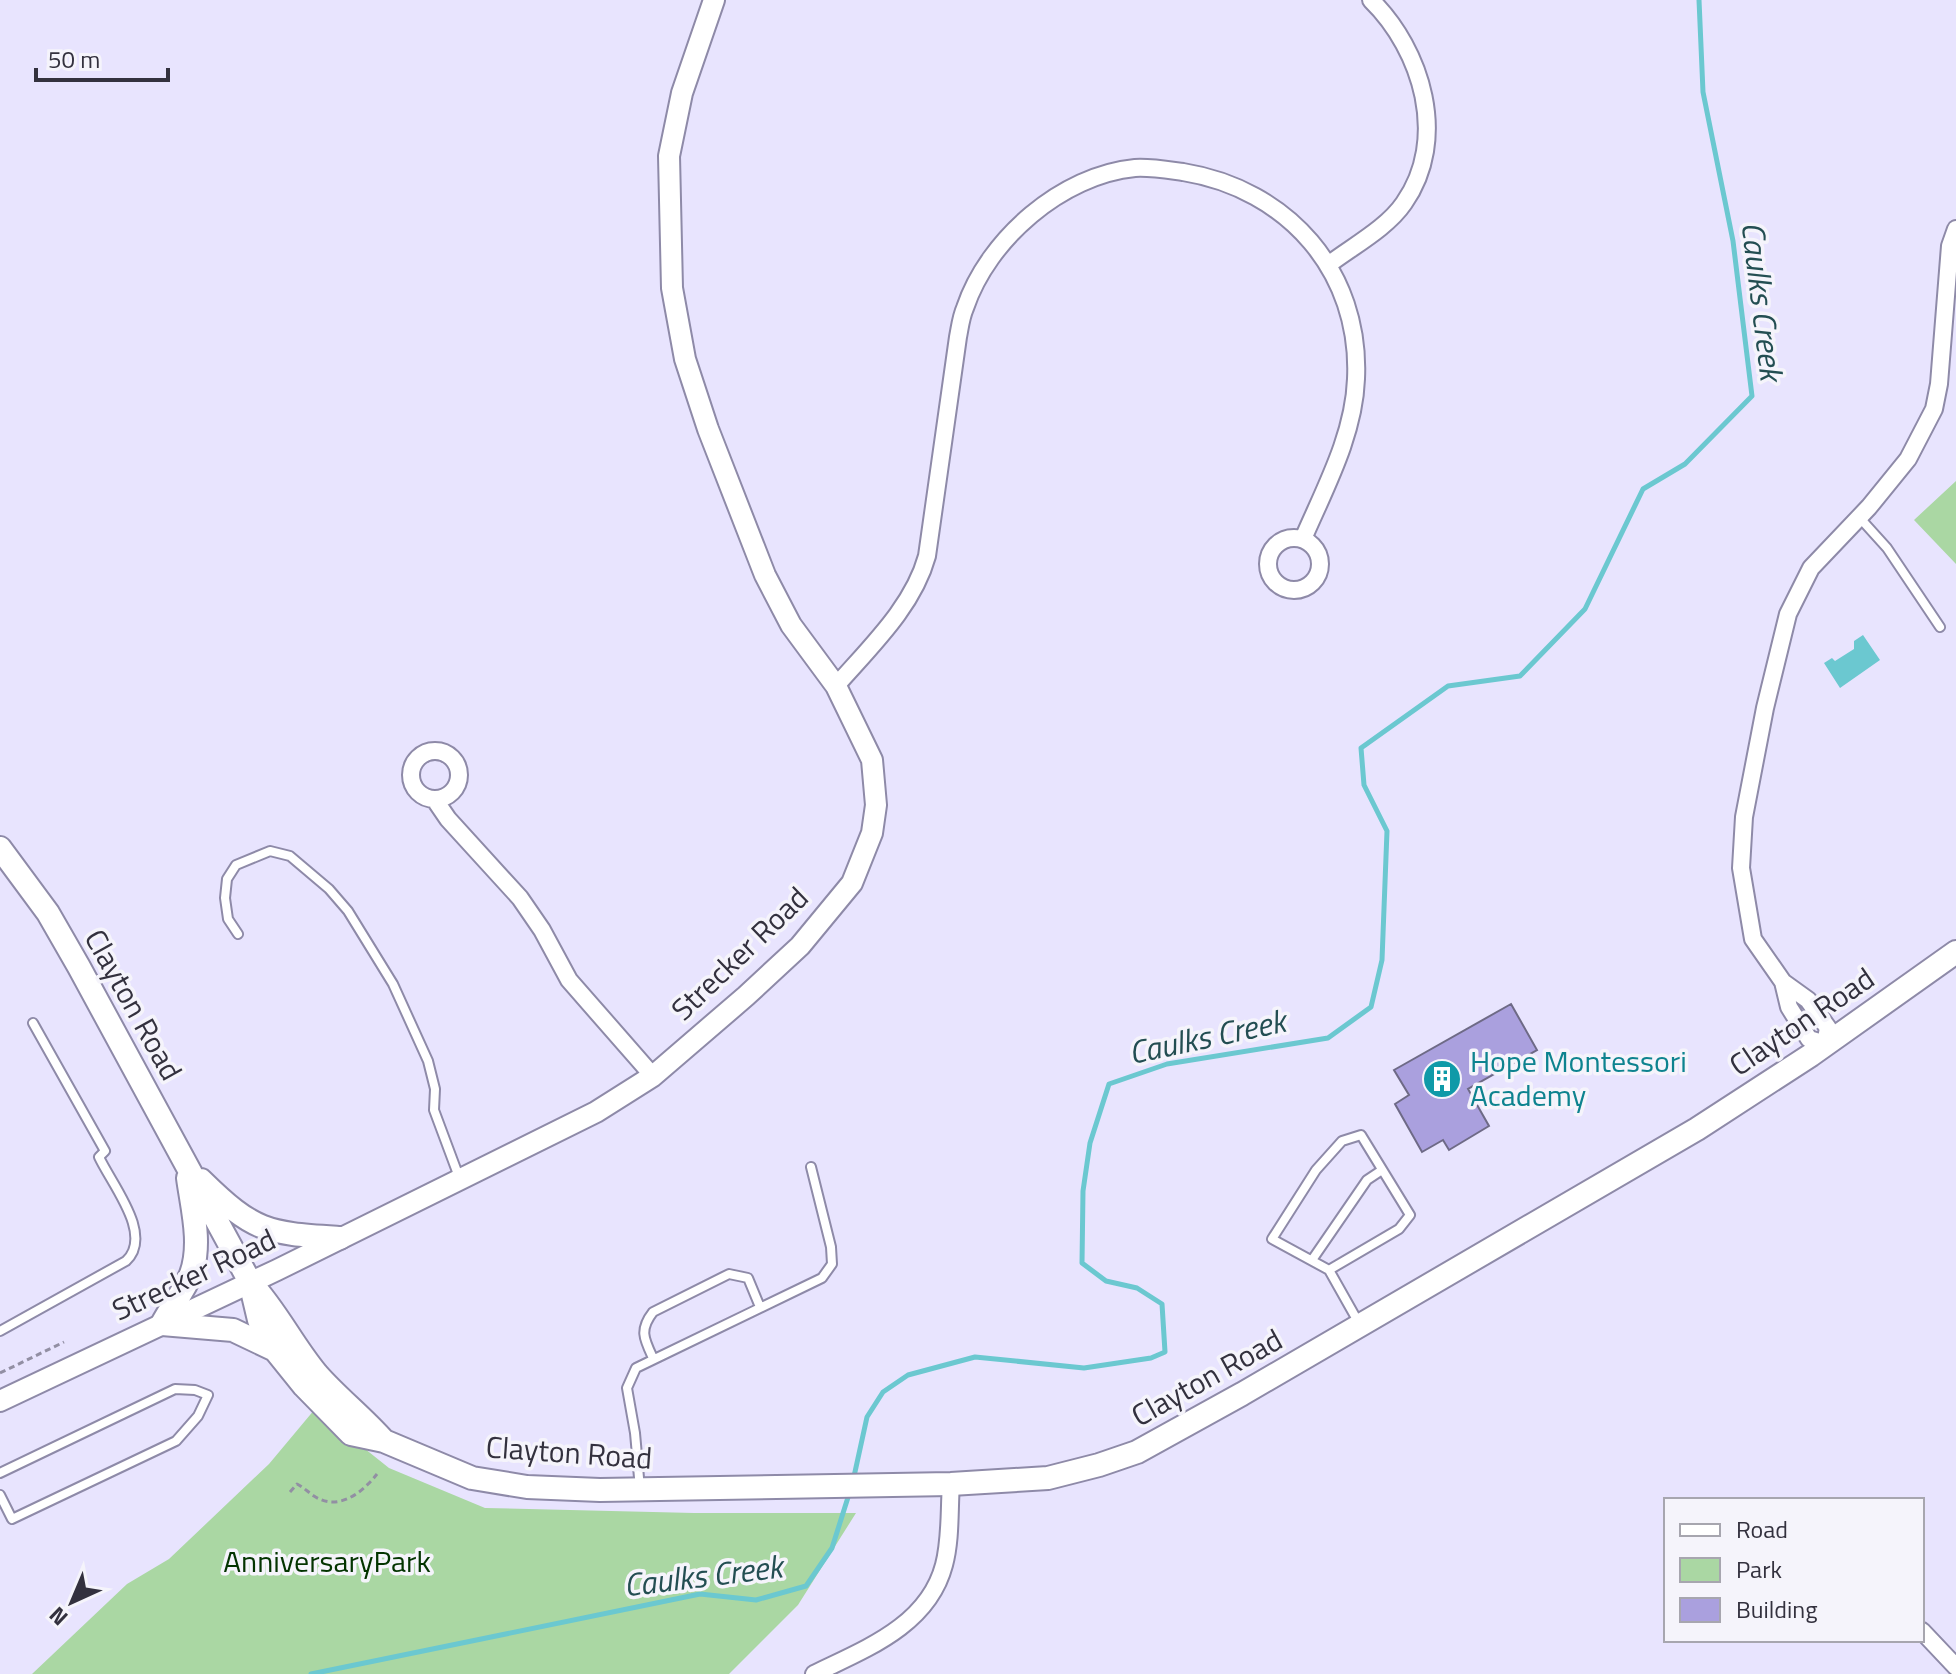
<svg xmlns="http://www.w3.org/2000/svg" width="1956" height="1674" font-family="'Titillium Web',sans-serif">
  <rect width="100%" height="100%" fill="#e8e4fe"/>
  <path fill="#aad7a3" d="M1956,481V564L1914,520Z
    M315,1409L389,1468L485,1508L694,1513H856L798,1605L729,1674H32L127,1584L169,1559L269,1464Z"/>
  <path fill="#6bc8d0" d="M1863,635L1880,660L1840,688L1824,663L1832,658L1835,661L1854,649V641Z"/>
  <g fill="none" stroke-linecap="round" stroke-linejoin="round">
    <path stroke="#6bc8d0" stroke-width="5" d="M853,1481L867,1417L883,1392L908,1375L975,1357L1084,1368L1151,1358L1165,1352L1162,1304L1137,1288L1106,1281L1082,1263L1083,1191L1090,1143L1109,1084L1167,1064L1328,1038L1371,1007L1382,960L1387,831L1364,785L1361,748L1448,686L1520,676L1585,609L1643,489L1685,464L1752,396L1733,241L1703,92L1699,0
      M311,1674L700,1594L756,1600L806,1586L832,1548L850,1491"/>
  </g>
  <path fill="#aaa0de" stroke="#6e6a86" stroke-width="2" d="M1511,1004L1537,1050L1468,1089L1489,1126L1449,1150L1443,1140L1422,1152L1395,1104L1409,1095L1394,1070Z"/>
  <g fill="none" stroke-linecap="round" stroke-linejoin="round">
    <g stroke="#8e8aa8" stroke-width="12">
      <path id="service" d="M1859,517L1887,548L1940,627
        M238,934L228,919L225,898L227,879L236,865L270,851L290,856L329,889L348,911L393,984L428,1061L435,1089L434,1110L459,1177
        M1312,1260L1367,1180L1382,1170
        M1329,1270L1272,1239L1316,1170L1342,1141L1361,1135L1410,1215L1399,1229L1329,1270L1360,1325
        M0,1331L126,1261C154,1235 112,1185 99,1157L105,1151L33,1023
        M653,1358C644,1339 639,1330 653,1312L729,1274L748,1278L760,1307
        M0,1473L175,1389L195,1390L208,1395L198,1416L176,1441L12,1519L0,1495
        M640,1489L635,1433L627,1388L636,1368L822,1278L832,1264L831,1247L811,1167"/>
    </g>
    <g stroke="#8e8aa8" stroke-width="20">
      <path id="minor" d="M1328,265C1353,246 1387,228 1404,203C1449,139 1422,50 1371,0
        M1268 564a26 26 0 1 1 52 0a26 26 0 1 1-52 0Z
        M836,686C870,647 913,607 927,556L958,337C960,327 961,317 965,308C988,239 1062,175 1135,168C1150,167 1168,170 1183,172C1288,189 1361,272 1356,379C1354,435 1325,488 1303,539
        M411 775a24 24 0 1 1 48 0a24 24 0 1 1-48 0Z
        M435,800L448,819L520,898L542,930L569,980L653,1076
        M1783,982L1789,1007L1809,1039L1825,1044L1828,1028L1808,1000L1783,982L1753,939L1741,868L1744,817L1765,708L1788,614L1811,568L1869,507L1908,459L1934,409L1939,384L1950,246L1956,229
        M1922,1631L1956,1667
        M814,1674C865,1649 928,1626 944,1565C951,1539 949,1510 951,1484"/>
    </g>
    <g stroke="#8e8aa8" stroke-width="24">
      <path id="tertiary" d="M0,1401L277,1270L596,1112L653,1076L746,996L800,946L852,883L872,833L876,805L872,760L836,686L791,625L765,575L708,429L685,359L672,288L669,156L682,93L714,0"/>
    </g>
    <g stroke="#8e8aa8" stroke-width="26">
      <path id="secondary" d="M0,848L48,913L79,967L250,1282C277,1311 292,1344 317,1374C338,1398 363,1417 384,1441
        M188,1178C192,1208 202,1244 191,1274C184,1291 171,1307 162,1324L233,1330L275,1350
        M201,1180C255,1233 267,1233 340,1238
        M250,1282L259,1320L275,1350L304,1386L351,1434L384,1441L472,1478L527,1487L600,1490L951,1484L1048,1478L1099,1465L1137,1452L1242,1394L1697,1129L1811,1055L1956,952"/>
    </g>
    <path stroke="#928fa3" stroke-width="3" stroke-dasharray="6 4" stroke-linecap="butt" d="M0,1373L64,1342
      M290,1492L297,1484C303,1487 308,1492 314,1496C338,1512 362,1493 377,1474"/>
    <use href="#service" stroke="#fff" stroke-width="8"/>
    <use href="#minor" stroke="#fff" stroke-width="16"/>
    <use href="#tertiary" stroke="#fff" stroke-width="20"/>
    <use href="#secondary" stroke="#fff" stroke-width="22"/>
  </g>
  <defs>
    <g id="building-disc" transform="scale(2)"><circle r="9.5" fill="#0f9aa8" stroke="#f5f4fb"/><path d="M-4-6H4V6H1V3H-1V6H-4ZM-2.5-4.3h1.7v1.8h-1.7ZM.8-4.3h1.7v1.8H.8ZM-2.5-1h1.7V.8h-1.7ZM.8-1h1.7V.8H.8Z" fill="#fff"/></g>
  </defs>
  <g fill-rule="evenodd">
    <use href="#building-disc" x="1442" y="1079"/>
  </g>
  <g text-anchor="middle" stroke-width="7" stroke-linejoin="round" paint-order="stroke">
    <g font-size="30" fill="#33313e" stroke="#f5f4fb">
      <text transform="translate(740 954) rotate(-44)" y="10">Strecker Road</text>
      <text transform="translate(133 1005) rotate(61)" y="10">Clayton Road</text>
      <text transform="translate(1802 1022) rotate(-34)" y="10">Clayton Road</text>
      <text transform="translate(194 1275) rotate(-25)" y="10">Strecker Road</text>
      <text transform="translate(1207 1378) rotate(-29)" y="10">Clayton Road</text>
      <text transform="translate(569 1453) rotate(4)" y="10">Clayton Road</text>
    </g>
    <g font-size="30" fill="#0d838f" stroke="#f5f4fb" text-anchor="start">
      <text x="1470" y="1072">Hope Montessori<tspan x="1470" dy="34">Academy</tspan></text>
    </g>
    <g font-size="30" fill="#033400" stroke="#f5f4fb">
      <text x="327" y="1572">AnniversaryPark</text>
    </g>
    <g font-size="32" font-style="italic" fill="#234e52" stroke="#f5f4fb">
      <text transform="translate(1762 301) rotate(83)" y="11">Caulks Creek</text>
      <text transform="translate(1207 1037) rotate(-12)" y="11">Caulks Creek</text>
      <text transform="translate(703 1576) rotate(-7)" y="11">Caulks Creek</text>
    </g>
  </g>
  <rect x="1664" y="1498" width="260" height="144" fill="#f5f4fb" stroke="#a7a6af" stroke-width="2"/>
  <rect x="1680" y="1524" width="40" height="12" fill="#ffffff" stroke="#a7a6af" stroke-width="2"/>
  <text x="1736" y="1538" font-size="24" fill="#33313e">Road</text>
  <rect x="1680" y="1558" width="40" height="24" fill="#aad7a3" stroke="#a7a6af" stroke-width="2"/>
  <text x="1736" y="1578" font-size="24" fill="#33313e">Park</text>
  <rect x="1680" y="1598" width="40" height="24" fill="#aaa0de" stroke="#a7a6af" stroke-width="2"/>
  <text x="1736" y="1618" font-size="24" fill="#33313e">Building</text>
  <g transform="translate(72 1602) rotate(224)" stroke="#f5f4fb" stroke-width="6" paint-order="stroke">
  <path d="M0-6L14 30L0 20L-14 30Z" fill="#33313e"/>
  <text y="-12" font-size="22" font-weight="bold" text-anchor="middle" fill="#33313e">N</text>
  </g>
  <path d="M36 68v12h132v-12" fill="none" stroke="#33313e" stroke-width="4"/>
  <text x="48" y="68" font-size="24" fill="#33313e" stroke="#f5f4fb" stroke-width="6" paint-order="stroke">50 m</text>
</svg>
